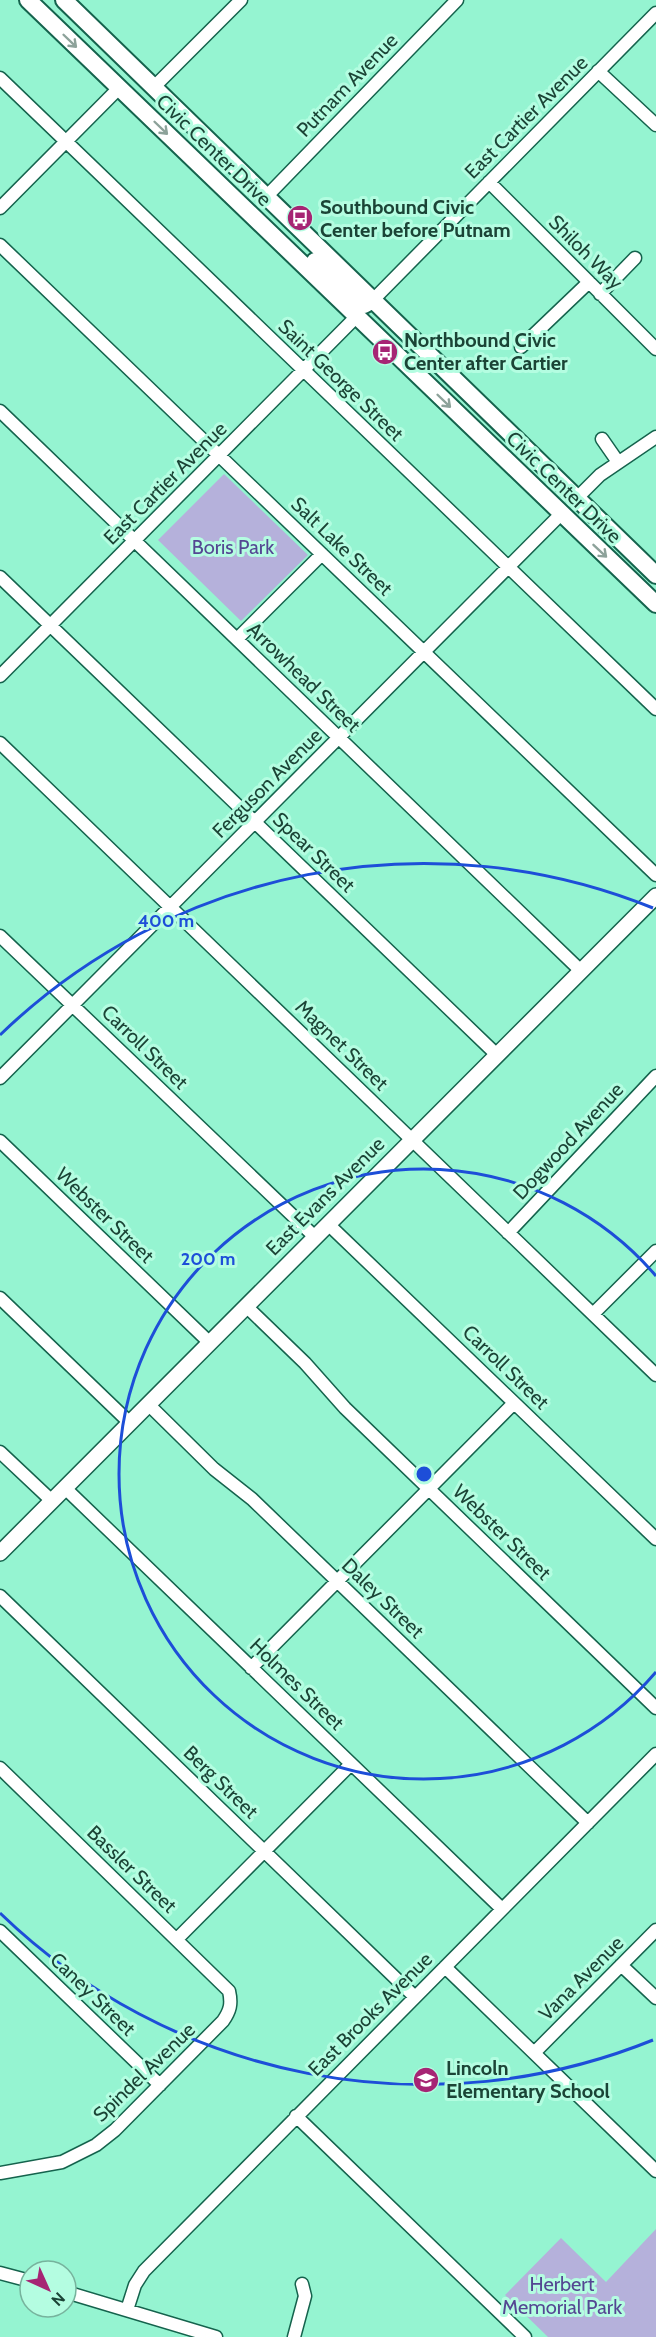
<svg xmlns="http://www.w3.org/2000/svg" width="656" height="2337" font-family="Cabin,sans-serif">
  <rect width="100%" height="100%" fill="#95f4d1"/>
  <path fill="#b5b1db" d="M224,474L308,555L241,621L158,540Z
    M656,2229V2337H548L505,2295L561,2238L606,2282Z"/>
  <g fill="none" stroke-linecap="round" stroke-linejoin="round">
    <g stroke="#15634d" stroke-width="15">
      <path id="minor" d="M598,71L656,125
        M0,78L656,709
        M153,88L241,0
        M489,182L656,349
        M266,197L457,0
        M0,208L119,88
        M0,245L656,875
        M600,294L635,258
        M373,300L656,13
        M521,347L589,282
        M0,411L581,971
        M602,439L618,462
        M576,499L600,475L656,437
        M0,577L497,1055
        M237,639L322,554
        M0,676L356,317
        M0,743L656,1375
        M0,936L315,1237
        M0,1078L561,514
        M0,1141L210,1343
        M328,1224L656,1539
        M508,1233L656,1076
        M0,1298L130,1423
        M246,1306L305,1363L345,1408L656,1708
        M593,1314L656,1251
        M148,1404L214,1469L252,1499L588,1823
        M0,1452L52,1501
        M65,1488L502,1909
        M0,1596L415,1997
        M251,1668L514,1403
        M0,1768L229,1991C232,2004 230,2011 223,2021L115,2130L96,2145L62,2162L0,2173
        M0,1931L160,2085
        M177,1939L351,1764
        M621,1965L656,1998
        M445,1967L656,2171
        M534,2053L656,1930
        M296,2116L525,2337
        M0,2273L30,2281
        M66,2292L216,2337
        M127,2310L135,2285L144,2271L656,1754
        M294,2337L305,2296L302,2284"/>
    </g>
    <g stroke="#15634d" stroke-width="18">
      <path id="tertiary" d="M0,1553L656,896"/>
    </g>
    <g stroke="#15634d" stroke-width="20">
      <path id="secondary" d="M28,0L656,604
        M64,0L656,575
        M315,261L359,302L364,305L373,300"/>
    </g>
    <use href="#minor" stroke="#fff" stroke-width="12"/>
    <use href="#tertiary" stroke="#fff" stroke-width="15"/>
    <use href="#secondary" stroke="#fff" stroke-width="16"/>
  </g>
  <defs><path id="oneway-shaft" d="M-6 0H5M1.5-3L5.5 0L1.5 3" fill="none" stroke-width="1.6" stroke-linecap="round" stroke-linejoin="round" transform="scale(1.5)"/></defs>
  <g stroke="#8da29a">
    <use href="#oneway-shaft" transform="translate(70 41) rotate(44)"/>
    <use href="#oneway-shaft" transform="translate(161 128) rotate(44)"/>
    <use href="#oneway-shaft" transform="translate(444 401) rotate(44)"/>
    <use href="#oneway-shaft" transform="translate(600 551) rotate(43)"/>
  </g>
  <g fill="none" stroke="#1d4ed8" stroke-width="3">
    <path d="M656 1672A305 305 0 1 1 656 1276"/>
    <path d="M653 2040A610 610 0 0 1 0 1913M0 1035A610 610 0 0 1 653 908"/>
  </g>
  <defs>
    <g id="bus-disc" transform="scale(1.35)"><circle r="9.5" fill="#a62574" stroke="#b4fde1"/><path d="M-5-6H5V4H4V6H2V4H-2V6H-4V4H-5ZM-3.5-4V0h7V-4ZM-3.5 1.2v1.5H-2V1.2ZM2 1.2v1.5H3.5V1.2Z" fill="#fff"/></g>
    <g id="school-disc" transform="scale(1.35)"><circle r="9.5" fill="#a62574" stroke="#b4fde1"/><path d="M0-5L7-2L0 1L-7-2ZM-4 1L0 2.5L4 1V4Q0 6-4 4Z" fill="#fff"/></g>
  </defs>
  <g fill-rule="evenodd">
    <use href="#bus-disc" x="300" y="218"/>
    <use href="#bus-disc" x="385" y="352"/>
    <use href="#school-disc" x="426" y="2080"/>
  </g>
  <g text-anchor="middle" stroke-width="6" stroke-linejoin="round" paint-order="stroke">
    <g font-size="20" fill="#1b4436" stroke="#b4fde1">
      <text transform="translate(347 85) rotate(-46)" y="7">Putnam Avenue</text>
      <text transform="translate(526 117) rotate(-45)" y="7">East Cartier Avenue</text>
      <text transform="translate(214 150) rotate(44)" y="7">Civic Center Drive</text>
      <text transform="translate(586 252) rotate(45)" y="7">Shiloh Way</text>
      <text transform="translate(341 380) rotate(44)" y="7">Saint George Street</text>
      <text transform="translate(165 483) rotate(-45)" y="7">East Cartier Avenue</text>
      <text transform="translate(564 487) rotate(44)" y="7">Civic Center Drive</text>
      <text transform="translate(342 546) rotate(44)" y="7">Salt Lake Street</text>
      <text transform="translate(304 677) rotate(44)" y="7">Arrowhead Street</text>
      <text transform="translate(267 783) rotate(-45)" y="7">Ferguson Avenue</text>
      <text transform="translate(314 852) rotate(44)" y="7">Spear Street</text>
      <text transform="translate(342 1045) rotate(44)" y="7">Magnet Street</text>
      <text transform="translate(145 1047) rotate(44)" y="7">Carroll Street</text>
      <text transform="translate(568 1141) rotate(-47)" y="7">Dogwood Avenue</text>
      <text transform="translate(325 1196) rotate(-45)" y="7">East Evans Avenue</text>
      <text transform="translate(105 1215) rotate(44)" y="7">Webster Street</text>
      <text transform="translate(506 1367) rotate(44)" y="7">Carroll Street</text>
      <text transform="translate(502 1532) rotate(44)" y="7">Webster Street</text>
      <text transform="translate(383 1598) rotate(44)" y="7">Daley Street</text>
      <text transform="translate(297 1684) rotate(44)" y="7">Holmes Street</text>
      <text transform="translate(221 1782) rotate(44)" y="7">Berg Street</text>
      <text transform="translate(132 1869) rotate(44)" y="7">Bassler Street</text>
      <text transform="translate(581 1978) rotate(-45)" y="7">Vana Avenue</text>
      <text transform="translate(93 1994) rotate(44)" y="7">Caney Street</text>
      <text transform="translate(370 2014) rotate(-45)" y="7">East Brooks Avenue</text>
      <text transform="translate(144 2072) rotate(-44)" y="7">Spindel Avenue</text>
    </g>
    <g font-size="20" font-weight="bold" fill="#1b4436" stroke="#b4fde1" text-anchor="start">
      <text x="320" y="214">Southbound Civic<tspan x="320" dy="23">Center before Putnam</tspan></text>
      <text x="404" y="347">Northbound Civic<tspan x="404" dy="23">Center after Cartier</tspan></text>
      <text x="446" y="2075">Lincoln<tspan x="446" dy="23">Elementary School</tspan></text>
    </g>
    <g font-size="20" fill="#544792" stroke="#b4fde1">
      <text x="233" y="554">Boris Park</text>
      <text x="562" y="2291">Herbert<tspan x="562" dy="23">Memorial Park</tspan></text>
    </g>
  </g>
  <circle cx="424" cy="1474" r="9" fill="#1d4ed8" stroke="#b4fde1" stroke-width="3"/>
  <g font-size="18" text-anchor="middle" font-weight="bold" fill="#1d4ed8" stroke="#b4fde1" stroke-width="6" stroke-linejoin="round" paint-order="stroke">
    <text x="166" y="927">400 m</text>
    <text x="208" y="1265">200 m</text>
  </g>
  <g transform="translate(48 2289) rotate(135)"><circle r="28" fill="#b4fde1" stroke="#77b39d" stroke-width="1.5"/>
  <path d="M0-4.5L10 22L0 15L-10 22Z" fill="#a62574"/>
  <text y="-9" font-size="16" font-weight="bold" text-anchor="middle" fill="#1b4436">N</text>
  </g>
</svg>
